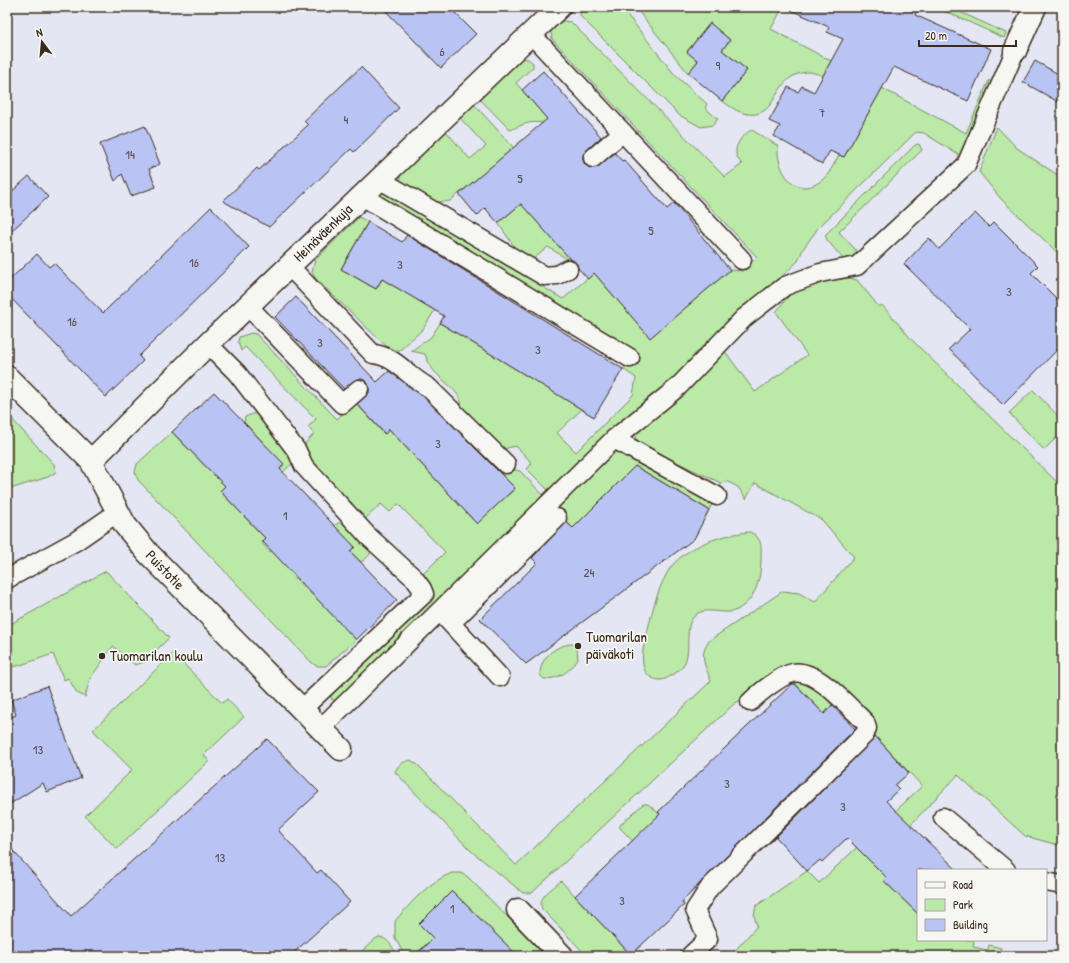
<svg xmlns="http://www.w3.org/2000/svg" width="1069" height="963" font-family="'Patrick Hand',sans-serif">
  <rect width="100%" height="100%" fill="#e4e7f3"/>
  <filter id="ink" filterUnits="userSpaceOnUse"><feTurbulence type="fractalNoise" baseFrequency=".025" numOctaves="2"/><feDisplacementMap in="SourceGraphic" scale="8" xChannelSelector="R" yChannelSelector="G"/><feConvolveMatrix kernelMatrix="1 2 1 2 8 2 1 2 1" color-interpolation-filters="sRGB"/></filter>
  <g filter="url(#ink)">
    <path fill="#bae9a8" stroke="#7a8a63" d="M587,7H621L675,75L707,104L705,108L718,119L713,125L701,127L679,115L580,16L581,11Z
      M635,7H783L771,29L966,133L989,80L993,84L962,155L957,154L924,133L916,132L818,228L803,249L798,261L676,378C641,399 615,430 587,459C575,471 562,481 550,492L527,469L532,463L516,446L499,450L460,411C468,396 442,381 434,371C430,366 427,360 425,354L411,351L431,337L440,323L582,409L557,433L576,452L633,395L636,378L623,369L637,357L377,197L384,192L563,299L602,266L586,249L572,262L548,247L532,260L516,249L498,223L525,200L686,307L730,270L742,271L757,257L552,39L551,31L563,21L571,22L725,177L742,164C739,161 736,157 736,152C735,144 745,132 752,130L778,146C776,170 795,200 821,181C829,175 834,164 839,155L844,157L873,103C859,96 822,71 807,72C770,75 780,123 743,113C736,111 728,105 722,101L747,70L722,50L730,40L710,24L687,51L698,61L688,73Z
      M941,7H949L1006,33L1004,38L940,9Z
      M522,58L528,59L533,63V67L516,83L555,127C534,119 529,122 510,130L478,97L514,62Z
      M472,102L514,148L450,201C433,205 410,195 400,180L401,173L444,129L470,159L486,146L458,116Z
      M997,127L1017,148L1062,178V257L1001,199L979,172Z
      M919,144L922,150L919,153L839,232L855,249L857,253L853,258L844,260L827,240L825,235L915,145Z
      M359,217L368,222L341,269L376,289L382,279L435,310L423,329L400,350H391L386,346L316,279L312,272L315,260Z
      M850,278L857,280L879,307L882,305L913,341L1062,487V846L1025,836L958,775L873,864L886,877L883,880L892,889L906,896L903,899L912,908L918,906V940H973L974,941L973,947L988,950L989,945L1001,948L1000,952L1014,955L1015,951L1026,953V956H730L757,926L754,915L756,906L807,871L819,883L922,786L876,737L868,718L791,670L734,704L532,893H523L470,850L395,772C398,764 403,762 411,760L418,765L516,865L711,681C705,665 698,655 710,640L783,591L799,593L815,602L854,557L822,520L755,483L746,499L738,487L726,481L723,484L638,444L635,436L637,431L695,384L724,350L755,392L807,355L776,312C782,305 787,296 795,291C808,282 834,280 850,278Z
      M251,333L256,334L337,419L355,402L384,434L389,429L476,523L515,489L501,473L510,469L520,471L545,497L339,700H332L329,690L431,587L422,575L445,552L398,504L390,512L381,504L363,521L299,450L314,434L308,427L316,419L245,347L241,351L238,342L239,337Z
      M1033,390L1062,420V432L1044,450L1009,413Z
      M255,413L289,450L293,463L283,472L259,446L263,442L244,422L245,417Z
      M7,414L54,464L56,472L48,477L7,490Z
      M172,432L225,486L220,491L265,538L261,542L270,552L276,547L299,572L294,577L313,596L318,590L356,640L326,666H317L312,663L138,480L135,472L137,464Z
      M618,448L713,502L709,510L635,466L573,528L554,510L613,450Z
      M341,522L346,523L371,546C372,555 367,558 361,562L331,532L335,525Z
      M750,532C752,533 756,535 757,537C762,542 761,549 761,555C761,576 758,598 737,610C725,616 708,607 698,613C677,627 700,659 674,674C669,677 665,680 660,680C654,680 648,676 645,671C639,659 645,641 648,629C652,612 657,592 665,577C678,548 721,534 750,532Z
      M106,571L169,638L144,662L135,665L113,646L90,679L85,697L77,693L68,678L64,680L53,654L18,666L7,667V626Z
      M572,644L577,647L578,660C568,672 560,679 544,679L540,675C540,658 555,645 572,644Z
      M173,653L222,703L227,699L244,717L204,755L209,761L117,849L85,816L132,770L93,730Z
      M799,679L811,681L832,705L824,714L794,682Z
      M643,804H648L654,809L695,851L690,856L709,876L691,893H684L620,828V825Z
      M452,873H461L468,877L546,956H518L452,891L419,924L433,938L413,956H405L395,938V921C412,902 428,882 452,873Z
      M561,881L631,955L587,956L542,909C537,897 552,889 561,881Z
      M379,937C389,938 393,949 398,956H357L375,939Z"/>
    <path fill="#b9c3f4" stroke="#3b2a1e" d="M382,7H449L476,34L441,68Z
      M784,7H919L915,15L991,49L968,101L894,67L844,157L830,151L822,164L774,136L780,126L769,121L788,87L798,92L802,86L814,92L843,39L827,32L829,27Z
      M710,23L730,40L722,50L747,70L722,101L688,73L698,61L687,52Z
      M1035,61L1062,76V104L1023,82Z
      M361,67L399,108L354,152L351,149L269,227L223,201L257,168L259,170L308,125L304,121Z
      M543,71L601,137L583,154V160L585,165L595,168L615,153L622,161L624,160L667,209L674,203L730,270L650,338L594,273L588,279L578,268L577,264L570,259L521,204L498,223L485,208L477,216L459,194L547,119L522,90Z
      M145,126L160,164L149,169L156,187L131,196L122,174L115,181L100,144Z
      M29,176L48,197L7,235V196Z
      M211,207L249,247L139,356L143,361L106,397L7,294V282L37,254L49,267L54,263L103,313Z
      M975,213L989,227L994,222L1038,266L1031,273L1062,304V345L1003,405L949,349L970,329L904,264L929,238L939,249Z
      M368,222L402,242L407,235L623,369L594,417L440,323L444,316L382,279L376,289L341,269Z
      M296,297L377,382L389,371L422,395L515,488L477,524L389,429L385,434L357,404L369,393V387L367,382L362,379H357L344,389L275,317Z
      M214,392L284,464L280,469L355,547L350,551L397,600L356,640L262,541L265,538L220,491L225,486L172,432Z
      M635,466L709,510L694,539L526,664L480,619L537,563L532,558L566,522L573,528Z
      M792,684H795L824,714L832,705L855,729L703,880L682,902L684,905L631,955L575,896L660,814L658,812Z
      M47,686L81,778L47,792L43,783L7,806V719L16,715L11,700Z
      M876,737L909,773L895,785L899,789L886,801L957,870H918V914L883,880L886,877L847,838L822,862L820,860L807,871L776,837Z
      M267,739L319,792L278,830L317,873L321,870L350,902L290,956H7V844L71,916Z
      M452,891L518,956H415L433,938L419,924Z"/>
    <g fill="none" stroke-linecap="round" stroke-linejoin="round">
      <g stroke="#3b2a1e" stroke-width="21">
        <path id="lane" d="M531,34L742,260
          M593,158L623,132
          M379,179L544,276L557,275L568,269
          M362,196L630,358
          M289,266L373,354C396,356 408,377 428,387L506,464
          M247,305L342,404L359,389
          M208,344L237,373L297,451L304,466L368,536L414,578L422,589L424,594L301,710
          M614,439L717,496
          M7,579L76,541L118,512
          M443,615L500,677
          M451,623L557,518
          M320,729L614,439L678,387L744,318L785,286L820,273L857,266L966,165L1015,51
          M943,817L1006,870
          M1046,882L1062,885
          M690,956L708,939L695,910L710,887L865,734L867,728L865,722C849,707 816,668 793,673C781,675 758,694 750,702"/>
      </g>
      <g stroke="#3b2a1e" stroke-width="25">
        <path id="street" d="M1015,51L1035,7
          M7,377L91,461L125,525L148,553L341,749
          M91,461L208,344L559,7
          M518,910L562,956"/>
      </g>
      <use href="#lane" stroke="#f6f6f2" stroke-width="18"/>
      <use href="#street" stroke="#f6f6f2" stroke-width="22"/>
    </g>
  </g>
  <g fill="#3b2a1e" stroke="#f6f6f2" stroke-width="1.5">
    <circle cx="578" cy="646" r="4"/>
    <circle cx="102" cy="656" r="4"/>
  </g>
  <g text-anchor="middle" stroke-width="3.5" stroke-linejoin="round" paint-order="stroke">
    <g font-size="13" fill="#5a5054">
      <text x="442" y="56">6</text>
      <text x="718" y="70">9</text>
      <text x="822" y="117">7</text>
      <text x="346" y="124">4</text>
      <text x="130" y="159">14</text>
      <text x="520" y="183">5</text>
      <text x="651" y="235">5</text>
      <text x="194" y="267">16</text>
      <text x="400" y="269">3</text>
      <text x="1009" y="296">3</text>
      <text x="72" y="326">16</text>
      <text x="320" y="347">3</text>
      <text x="538" y="354">3</text>
      <text x="438" y="448">3</text>
      <text x="285" y="520">1</text>
      <text x="589" y="577">24</text>
      <text x="38" y="754">13</text>
      <text x="727" y="788">3</text>
      <text x="843" y="811">3</text>
      <text x="220" y="862">13</text>
      <text x="622" y="905">3</text>
      <text x="452" y="913">1</text>
    </g>
    <g font-size="15" fill="#3b2a1e" stroke="#f6f6f2">
      <text transform="translate(323 233) rotate(-44)" y="5">Heinäväenkuja</text>
      <text transform="translate(165 570) rotate(46)" y="5">Puistotie</text>
    </g>
    <g font-size="15" fill="#3b2a1e" stroke="#f6f6f2" text-anchor="start">
      <text x="586" y="642">Tuomarilan<tspan x="586" dy="17">päiväkoti</tspan></text>
      <text x="110" y="661">Tuomarilan koulu</text>
    </g>
  </g>
  <rect width="1069" height="963" fill="none" stroke="#f6f6f2" stroke-width="24"/>
  <rect x="12" y="12" width="1045" height="939" fill="none" stroke="#3b2a1e" stroke-width="1.5" filter="url(#ink)"/>
  <rect x="917" y="869" width="130" height="72" fill="#f6f6f2" stroke="#aba49d"/>
  <rect x="925" y="882" width="20" height="6" fill="#f6f6f2" stroke="#aba49d"/>
  <text x="953" y="889" font-size="12" fill="#3b2a1e">Road</text>
  <rect x="925" y="899" width="20" height="12" fill="#bae9a8" stroke="#aba49d"/>
  <text x="953" y="909" font-size="12" fill="#3b2a1e">Park</text>
  <rect x="925" y="919" width="20" height="12" fill="#b9c3f4" stroke="#aba49d"/>
  <text x="953" y="929" font-size="12" fill="#3b2a1e">Building</text>
  <g transform="translate(42 42) rotate(344)" stroke="#f6f6f2" stroke-width="3" paint-order="stroke">
  <path d="M0-3L7 15L0 10L-7 15Z" fill="#3b2a1e"/>
  <text y="-6" font-size="11" font-weight="bold" text-anchor="middle" fill="#3b2a1e">N</text>
  </g>
  <path d="M919 40v6h97v-6" fill="none" stroke="#3b2a1e" stroke-width="2"/>
  <text x="925" y="40" font-size="12" fill="#3b2a1e" stroke="#f6f6f2" stroke-width="3" paint-order="stroke">20 m</text>
</svg>
